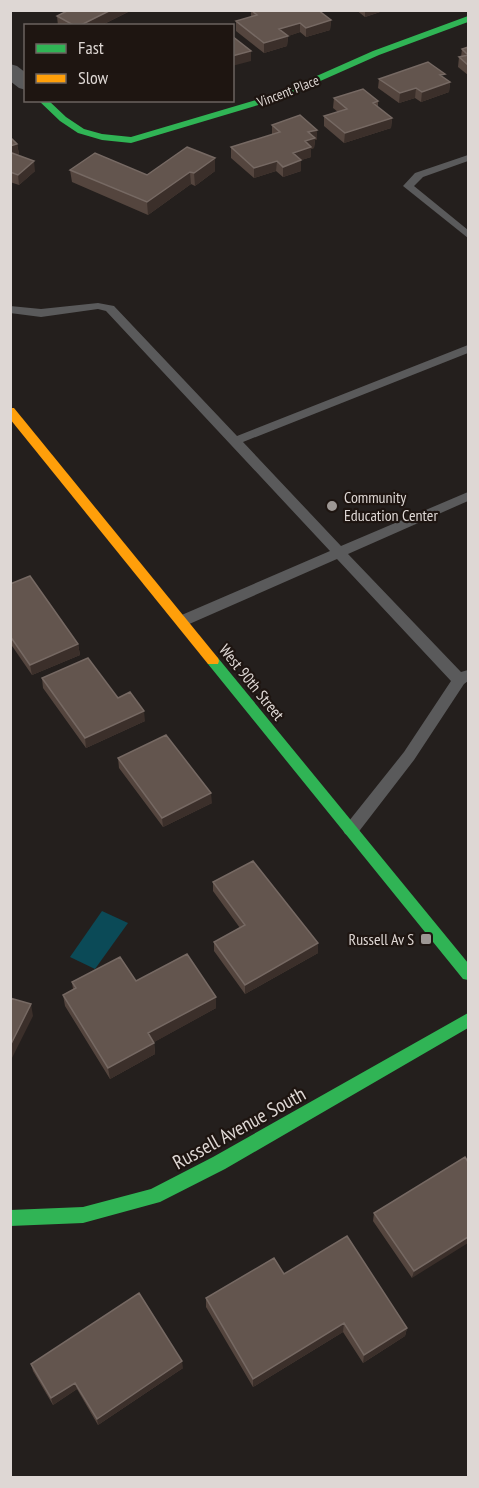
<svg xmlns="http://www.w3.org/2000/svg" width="479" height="1488" font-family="'PT Sans Narrow',sans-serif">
  <rect width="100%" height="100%" fill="#241f1d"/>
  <path fill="#0b4a57" d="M102,911L128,923L95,969L70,957Z"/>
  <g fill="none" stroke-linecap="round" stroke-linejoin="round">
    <path fill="#5a5a5b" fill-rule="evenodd" d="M468,155V161L423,177L414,186L468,230V238L403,186L415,173Z
      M98,303L114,306L237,436L468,345V353L243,442L341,546L468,492V501L348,554L461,672L468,670V681L464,684L414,760L357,834L351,836L345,834L343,830L345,826L404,752L451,681L337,559L187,625H177L175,621L177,617L330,551L106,311L98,309L41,317L10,313V306L41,309Z"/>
    <path fill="#5a5a5b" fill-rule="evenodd" d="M10,64L17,66L26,73V90L19,88L10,81Z"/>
    <path fill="#30b455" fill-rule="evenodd" d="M468,16V22L379,55L282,98L131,143L102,140L78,133L60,121L38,100H48L66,117L84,129L102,134L131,137L276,94L373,51Z
      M213,656L218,658L468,963V980L463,979L208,664L207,661L208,658Z
      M468,1013V1028L225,1169L160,1202L83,1223L10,1226V1210L83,1207L151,1189L213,1157Z"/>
    <path fill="#ff9f0a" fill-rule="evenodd" d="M10,408H14L218,658L219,661L218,664H208L10,419Z"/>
  </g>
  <path fill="#54453e" d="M69,10H132L100,26H58L57,16Z
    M251,10L271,11L273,10H324L320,12L331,20L330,30L306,37L300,32L288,36L287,46L264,53L236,31V21L251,17Z
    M356,10H386L365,17Z
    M468,47V75L458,67L459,57H461L462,49Z
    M379,79H445L450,82L449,92L421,102L415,98L399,103L378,88Z
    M334,98L378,101V107L392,118L391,128L344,143L324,126V116L338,112L333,108Z
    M272,125L317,130V140H315L314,148L311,149V157L301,160V171L283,177L276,171L254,178L231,158V147L272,135Z
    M10,137L17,144L19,154L17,155L35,171L19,185L10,182Z
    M187,147L215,171L195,186L191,184L148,215L72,182L70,170L147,175Z
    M10,584L78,644L80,655L32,675L10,643Z
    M42,678L118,698L145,721L86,748L43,688Z
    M118,758L212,803L163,827L119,768Z
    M213,882L318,943V953L245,994L214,951V942L240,928L213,891Z
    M136,981L216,997V1008L154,1042L155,1054L110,1079L65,1006L63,995L73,989L72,982Z
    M468,1162L412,1278L373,1221L374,1213Z
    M284,1274L407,1328L405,1336L363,1363L343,1332L253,1387L206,1307V1298Z
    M31,1364L183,1368L98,1425L77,1389L53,1405L33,1371Z"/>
  <path fill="#3b2f2a" d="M111,10H132L100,26H79Z
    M365,10H386L365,17Z
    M331,20L330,30L306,37V28Z
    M300,23V32L283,38L288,36L287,46L264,53V43L279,29Z
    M251,51V61L232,66V56Z
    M450,82L449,92L421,102L422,92Z
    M416,88L415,98L399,103L400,93Z
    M392,118L391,128L344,143L345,133Z
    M317,130V140H315L314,148L311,149V157L293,163V153L305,141L308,132Z
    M17,144L19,154L10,157V146Z
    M215,158V171L195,186L194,173Z
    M301,160V171L283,177V167Z
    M34,161L35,171L19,185L18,175Z
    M277,161L276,171L254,178V168Z
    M190,172L191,184L148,215L147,202Z
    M78,644L80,655L32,675L30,665Z
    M144,711L145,721L86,748L85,738Z
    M211,793L212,803L163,827L162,818Z
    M318,943V953L245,994V985Z
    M216,997V1008L149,1045L148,1033Z
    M31,1004L33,1016L10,1062V1046Z
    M154,1043L155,1054L110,1079L108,1068Z
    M468,1237V1243L412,1278L414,1271Z
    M344,1323L343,1332L253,1387V1379Z
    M407,1328L405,1336L363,1363L364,1355Z
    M182,1361L183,1368L98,1425L97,1419Z
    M75,1383L77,1389L53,1405L51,1398Z"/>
  <path fill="#63554e" stroke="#766963" stroke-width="1.5" d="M69,10H111L79,26H75L57,16Z
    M251,10H269L271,11L273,10H318L331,20L306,28L300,23L279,29L288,36L264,43L236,21L257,15Z
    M232,36L251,51L232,56Z
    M468,47V65L459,57L468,55L462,49Z
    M428,62L445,74L440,75L450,82L422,92L416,88L400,93L379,79Z
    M363,89L378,101L373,103L392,118L345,133L324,116L347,109L334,98Z
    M300,115L317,130L308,132L315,138L305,141L311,147L293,153L301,160L283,167L277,161L254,168L231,147L280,132L272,125Z
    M10,137L17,144L10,146Z
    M187,147L215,158L194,173L190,172L147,202L70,170L95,153L147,175Z
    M10,151L12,153L34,161L18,175L10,172Z
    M30,576L78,644L30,665L10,636V584Z
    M88,658L118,698L130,692L144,711L85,738L42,678Z
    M166,735L211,793L162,818L118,758Z
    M253,861L318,943L245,985L214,942L245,925L213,882Z
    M187,954L216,997L148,1033L154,1043L108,1068L63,995L76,988L72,982L120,957L136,981Z
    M10,998L31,1004L10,1046Z
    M465,1157L468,1162V1237L414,1271L374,1213Z
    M347,1236L407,1328L364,1355L344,1323L253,1379L206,1298L274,1258L284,1274Z
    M139,1293L182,1361L97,1419L75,1383L51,1398L31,1364Z"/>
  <g fill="#9d9794" stroke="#1e1511" stroke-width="2">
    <circle cx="332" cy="506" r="6"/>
    <rect x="420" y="933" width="12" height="12" rx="3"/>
  </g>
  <g text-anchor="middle" stroke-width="4.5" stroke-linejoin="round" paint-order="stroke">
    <g font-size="14" fill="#ded7d4" stroke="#1e1511">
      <text transform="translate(288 91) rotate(-21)" y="5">Vincent Place</text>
    </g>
    <g font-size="16" fill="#ded7d4" stroke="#1e1511" text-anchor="start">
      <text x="344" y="503">Community<tspan x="344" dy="18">Education Center</tspan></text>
      <text x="414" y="945" text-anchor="end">Russell Av S</text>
    </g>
    <g font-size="16" fill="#ded7d4" stroke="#1e1511">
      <text transform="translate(252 682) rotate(51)" y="6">West 90th Street</text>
    </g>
    <g font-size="20" fill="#ded7d4" stroke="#1e1511">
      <text transform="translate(239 1128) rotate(-29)" y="7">Russell Avenue South</text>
    </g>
  </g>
  <rect width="479" height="1488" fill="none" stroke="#ded7d4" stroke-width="24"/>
  <rect x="24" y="24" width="210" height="78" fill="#1e1511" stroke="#6b635f" stroke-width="1.5"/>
  <rect x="36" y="44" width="30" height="9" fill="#30b455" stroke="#6b635f" stroke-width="1.5"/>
  <text x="78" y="54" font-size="18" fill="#ded7d4">Fast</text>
  <rect x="36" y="74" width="30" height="9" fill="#ff9f0a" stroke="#6b635f" stroke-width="1.5"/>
  <text x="78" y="84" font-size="18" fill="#ded7d4">Slow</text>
</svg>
